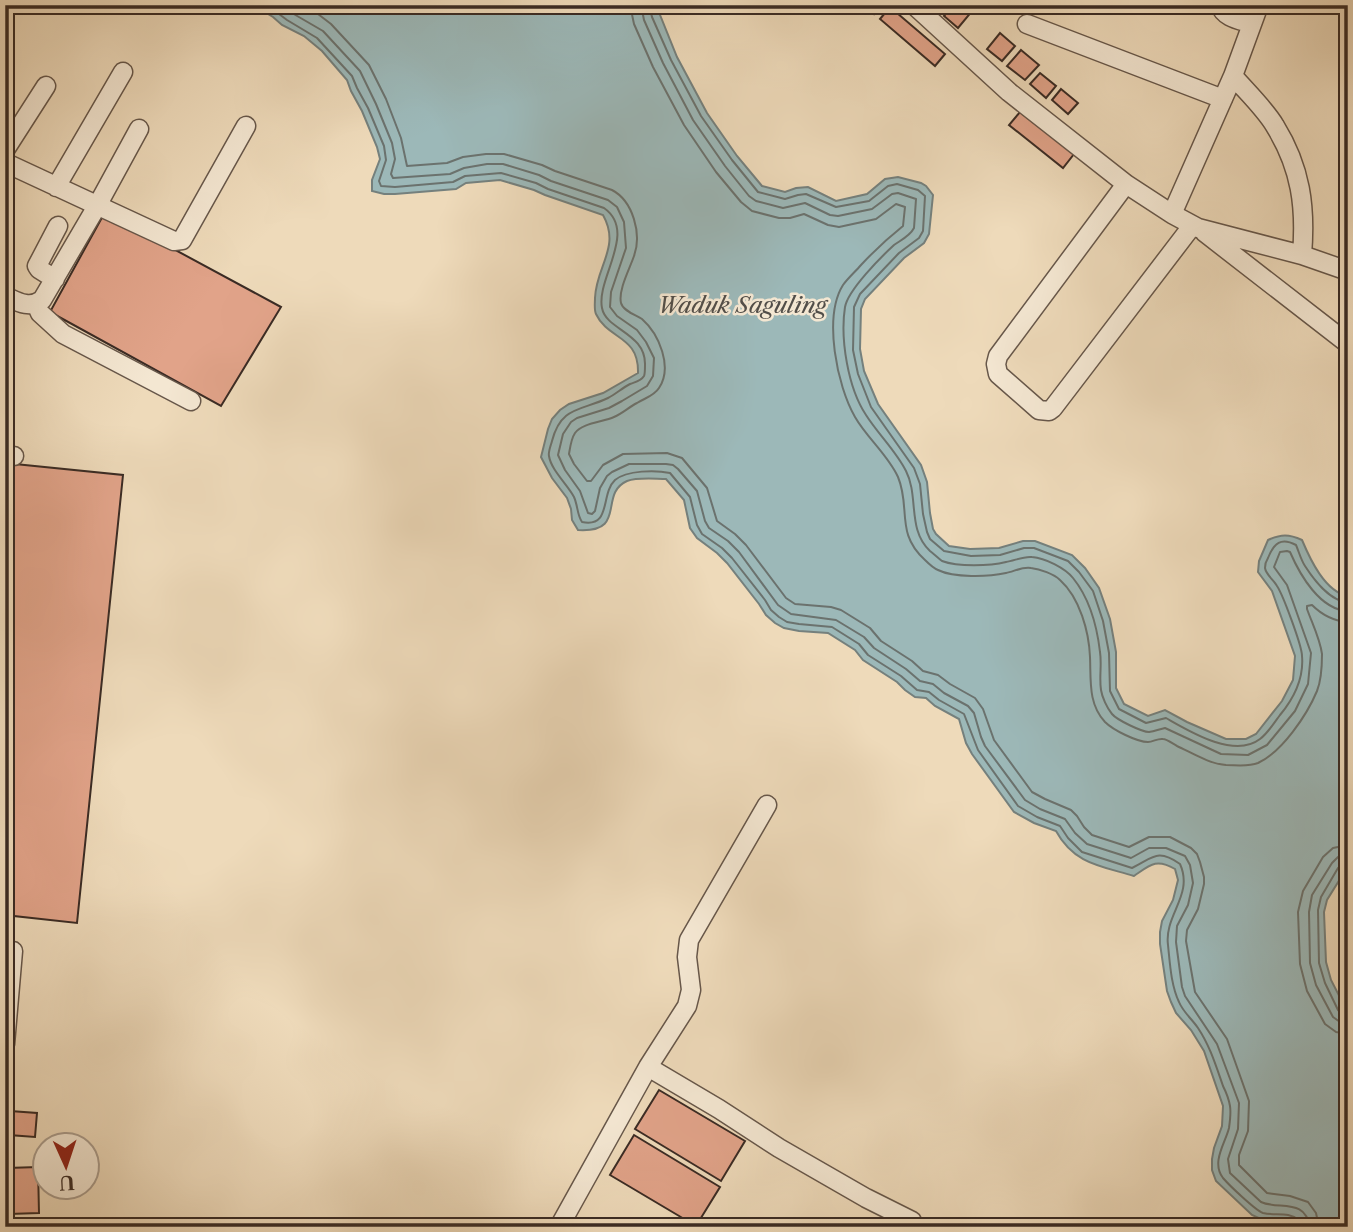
<svg xmlns="http://www.w3.org/2000/svg" width="1353" height="1232" font-family="'Libre Caslon Text',serif">
  <rect width="100%" height="100%" fill="#eedaba"/>
  <filter id="stains"><feTurbulence type="fractalNoise" baseFrequency=".00286" numOctaves="4"/><feColorMatrix values="0 0 0 0 .2 0 0 0 0 .09 0 0 0 0 .02 0 0 0 .5 -.17"/></filter>
  <radialGradient id="worn" r=".72"><stop offset=".6" stop-color="#630" stop-opacity="0"/><stop offset="1" stop-color="#630" stop-opacity=".3"/></radialGradient>
  <path fill="#9cb8b8" stroke="#75807d" stroke-width="2" d="M239,5H656L677,57L707,113L737,156L762,186L785,192L796,188L808,187L836,201L867,194L885,179L898,177L921,183L926,186L933,195L929,234L924,243L904,258L865,299L861,309L860,349L864,371L878,404L921,465L927,482L930,513L933,529L936,534L949,546L970,549L999,548L1023,541H1035L1072,555L1085,568L1099,588L1110,619L1116,652V688L1124,704L1148,716L1165,710L1187,722L1226,739H1246L1256,734L1282,701L1293,680L1295,656L1272,591L1258,572L1259,561L1268,540C1281,534 1289,534 1302,540C1310,559 1325,592 1348,596V863L1345,871L1327,900L1324,912L1326,962L1331,980L1348,1013V1227H1303L1284,1221L1263,1220L1252,1215L1216,1181L1212,1170V1159L1214,1148L1222,1126L1223,1106L1204,1051L1191,1030L1176,1013L1171,1002L1167,991L1160,944V932L1162,921L1173,900L1178,880L1175,869C1156,858 1150,865 1134,876C1101,866 1074,864 1056,831L1034,823L1014,812L972,754L966,743L959,719L935,706L926,698L915,697L905,690L897,682L863,660L855,650L828,633L799,631L784,628L775,623L766,615L759,604L727,563L717,553L697,538L690,528L684,500L666,479C655,479 638,477 627,481C598,494 628,533 578,530L572,520L571,509L567,498L552,478L541,457L548,429L552,419L560,410L569,404L603,393L638,373C639,335 608,340 596,314C594,310 595,303 595,298C596,266 621,247 603,215L545,195L534,190L500,180L466,183L456,189L395,194H384L372,191V180L380,159L377,147L362,111L351,91L347,80L322,51L304,36L282,25L273,17L263,11L252,7Z"/>
  <g fill="none" stroke-linecap="round" stroke-linejoin="round">
    <path stroke="#6b726e" stroke-width="2" d="M267,5L287,20L317,38L352,76L357,88L368,108L384,146L386,160L379,181L381,186L395,187L453,182L465,176L501,173L536,183L548,189L604,208C638,232 596,278 602,308C606,330 646,333 645,365C645,368 645,374 644,376C641,381 635,382 630,384C622,388 616,394 608,398C581,411 561,406 552,441C551,445 548,452 549,456C551,470 568,485 574,497C578,506 577,515 582,522C612,528 600,494 615,480C627,470 656,470 670,473L690,497L697,525L702,534L722,548L732,558L765,600L771,610L779,617L787,622L799,624L832,627L859,644L868,655L901,676L917,690L929,692L939,700L964,714L978,750L1018,806L1037,817L1060,826L1068,838L1082,852L1132,868C1153,858 1157,848 1180,864C1194,895 1164,915 1168,945C1170,964 1171,985 1179,1002C1183,1012 1192,1019 1198,1028C1210,1046 1216,1066 1223,1086C1226,1092 1229,1100 1230,1106C1231,1112 1230,1121 1229,1128C1225,1144 1211,1162 1223,1178C1229,1185 1255,1210 1263,1213C1276,1216 1288,1211 1299,1220L1300,1227
      M284,5L292,13L323,31L360,71L376,104L392,143L395,159L391,174L393,178L450,174L464,168L487,164H503L539,175L551,181L608,200L617,207L624,222L626,248L611,292L610,307L617,316L637,330L646,342L654,358L653,376L647,386L622,401L609,408L577,418L571,422L563,434L558,455L565,470L580,491L588,513L592,514L595,511L600,488L607,476L612,472L629,464H666L673,465L678,469L697,491L705,521L709,528L728,541L739,552L778,605L791,614L836,620L864,637L874,648L906,669L920,681L933,684L944,693L968,706L974,713L981,737L985,746L1025,800L1040,809L1065,819L1075,833L1087,844L1131,858L1149,848H1166L1185,856L1190,865L1193,883L1188,905L1177,926L1176,942L1182,987L1185,996L1217,1044L1239,1103L1238,1129L1228,1159L1230,1173L1261,1202C1278,1210 1307,1198 1309,1227
      M300,5L318,14L331,24L369,65L386,99L401,138L407,166L447,163L463,157L486,154H504L542,165L555,171L612,190C633,201 642,234 634,256C630,268 618,290 621,303C623,311 636,315 642,319C659,334 673,367 659,388C654,396 645,398 637,403C629,407 623,413 614,417C603,422 582,423 575,433C571,439 570,448 569,454L574,464L587,481H591L603,465L623,454L667,453L682,458L707,488L717,521L735,534L746,545L786,598L795,604L831,607L841,610L870,628L881,641L912,661L923,671L938,675L950,684L975,698L983,709L994,740L1032,792L1045,799L1071,810L1077,816L1084,827L1092,835L1129,847L1149,837H1170L1191,848L1197,854L1200,862L1204,877V884L1198,909L1187,930L1186,941L1195,992L1227,1039L1249,1101L1248,1131L1239,1155V1165L1267,1193L1290,1196L1308,1202L1316,1213L1319,1227
      M630,5L634,24L653,67L684,125L716,172L741,202L752,211L779,218H790L804,214L828,225L839,227L876,219L896,204L905,207L903,226C888,238 874,251 861,265C855,272 848,278 843,285C823,317 837,386 855,417C867,438 888,455 898,477C911,508 895,533 925,560C929,564 933,568 938,570C954,578 988,577 1006,573C1013,572 1023,566 1031,568C1040,569 1054,574 1060,580C1080,598 1089,632 1090,657C1091,680 1088,704 1105,722C1113,730 1137,742 1148,742C1153,742 1158,738 1163,739C1167,739 1173,744 1177,746C1192,753 1210,764 1226,765C1236,765 1248,767 1258,763C1282,752 1307,715 1317,691C1321,681 1322,665 1322,654C1320,639 1312,623 1307,609V606L1312,605C1322,615 1333,621 1348,622
      M641,5L644,20L663,63L693,120L725,166L749,196L756,201L783,208L805,203L830,215L838,216L872,209L892,194L898,193L916,199L914,228C910,236 901,240 894,245C881,257 848,290 845,307C840,339 848,388 866,415C878,434 896,451 906,471C919,496 907,530 930,551C934,554 938,558 942,561C958,567 990,566 1006,562C1014,561 1023,556 1032,557C1045,558 1065,568 1073,578C1090,599 1097,626 1100,652C1102,665 1099,677 1101,690C1102,697 1107,708 1112,714C1117,720 1142,732 1149,732C1155,731 1160,729 1165,728L1221,754L1248,755L1267,745L1295,711L1308,684L1311,653L1287,585L1274,567L1280,552L1287,551L1290,552C1300,575 1320,610 1348,611
      M649,5L652,17L671,60L701,116L732,160L758,192L785,199L798,195L806,194L836,207L869,201L888,186L897,184L918,190L925,196L923,231L919,238L899,253L860,294L854,307L853,350L858,374L871,407L914,468L920,484L923,514L927,532L930,539L944,551L971,556L1000,555L1024,548H1034L1068,561L1079,572L1093,591L1103,621L1109,653L1110,691L1119,709L1146,723L1166,718C1189,731 1234,759 1260,739C1268,733 1274,723 1280,715C1294,698 1304,678 1302,656C1302,646 1283,595 1277,586C1274,580 1266,575 1265,568C1265,564 1266,561 1268,558C1274,543 1281,537 1296,545C1299,552 1301,560 1305,566C1314,580 1331,602 1348,602
      M1348,845L1333,848L1323,857L1303,891L1298,912L1300,964L1307,991L1325,1024L1336,1032L1348,1034
      M1348,855L1338,857L1332,863L1312,895L1309,912L1310,963L1316,985L1333,1017L1340,1022L1348,1023
      M1348,864H1343L1338,868L1321,897L1318,910L1319,963L1325,983L1338,1010L1342,1014L1348,1015"/>
  </g>
  <path fill="#e1a389" stroke="#3a2b24" stroke-width="2" d="M863,5H881L874,14Z
    M953,5H967L973,10L958,28L944,16Z
    M890,7L945,54L935,66L880,19Z
    M1000,33L1015,46L1002,61L987,49Z
    M1021,50L1039,65L1025,80L1007,66Z
    M1040,73L1056,86L1046,98L1030,84Z
    M1061,89L1078,103L1068,114L1052,100Z
    M1020,112L1074,154L1063,168L1009,125Z
    M105,212L281,307L221,406L50,312Z
    M5,463L123,475L77,923L5,915Z
    M659,1090L745,1141L721,1181L635,1129Z
    M10,1111L37,1113L35,1137L9,1135Z
    M634,1135L720,1187L696,1226L610,1175Z
    M38,1167L39,1213L9,1214L7,1168Z"/>
  <g fill="none" stroke-linecap="round" stroke-linejoin="round">
    <g stroke="#67574a" stroke-width="21">
      <path id="minor" d="M914,5L1009,92L1126,184L1172,214
        M1220,5C1224,18 1240,20 1252,24
        M1259,5L1233,76C1246,91 1265,109 1275,126C1301,168 1306,207 1302,255L1348,271
        M1027,24L1223,99
        M1233,76L1172,214L1198,228L1302,255
        M5,150L46,86
        M5,161L6,163L174,241L182,240L246,126
        M1126,184L998,356L996,364L998,374L1039,410L1049,411L1053,408L1192,226
        M56,187L123,72
        M1204,232L1347,343
        M55,279L39,269L37,266L58,226
        M5,296C18,302 29,309 42,300L97,206L139,129
        M36,304L40,313L63,334L191,401
        M5,456H14
        M5,1044L13,951
        M648,1067L719,1109L779,1148L866,1198L912,1221L914,1227
        M559,1227L648,1067L687,1006L691,990L687,957L689,940L767,805"/>
    </g>
    <use href="#minor" stroke="#f4e7d2" stroke-width="18"/>
  </g>
  <g text-anchor="middle" stroke-width="5" stroke-linejoin="round" paint-order="stroke">
    <g font-size="23" font-style="italic" fill="#524e49" stroke="#f4e7d2">
      <text x="742" y="313">Waduk Saguling</text>
    </g>
  </g>
  <rect width="1353" height="1232" fill="none" stroke="#eedaba" stroke-width="28"/>
  <rect x="7" y="7" width="1339" height="1218" fill="none" stroke="#3a2b24" stroke-width="3.5"/>
  <rect x="14" y="14" width="1325" height="1204" fill="none" stroke="#3a2b24" stroke-width="2"/>
  <g transform="translate(66 1166) rotate(177)"><circle r="33" fill="#f4e7d2" stroke="#aa9c8c" stroke-width="2"/>
  <path d="M0-5L12 26L0 18L-12 26Z" fill="#8f2418"/>
  <text y="-10" font-size="19" font-weight="bold" text-anchor="middle" fill="#3a2b24">U</text>
  </g>
  <rect width="100%" height="100%" filter="url(#stains)"/>
  <rect width="100%" height="100%" fill="url(#worn)"/>
</svg>
